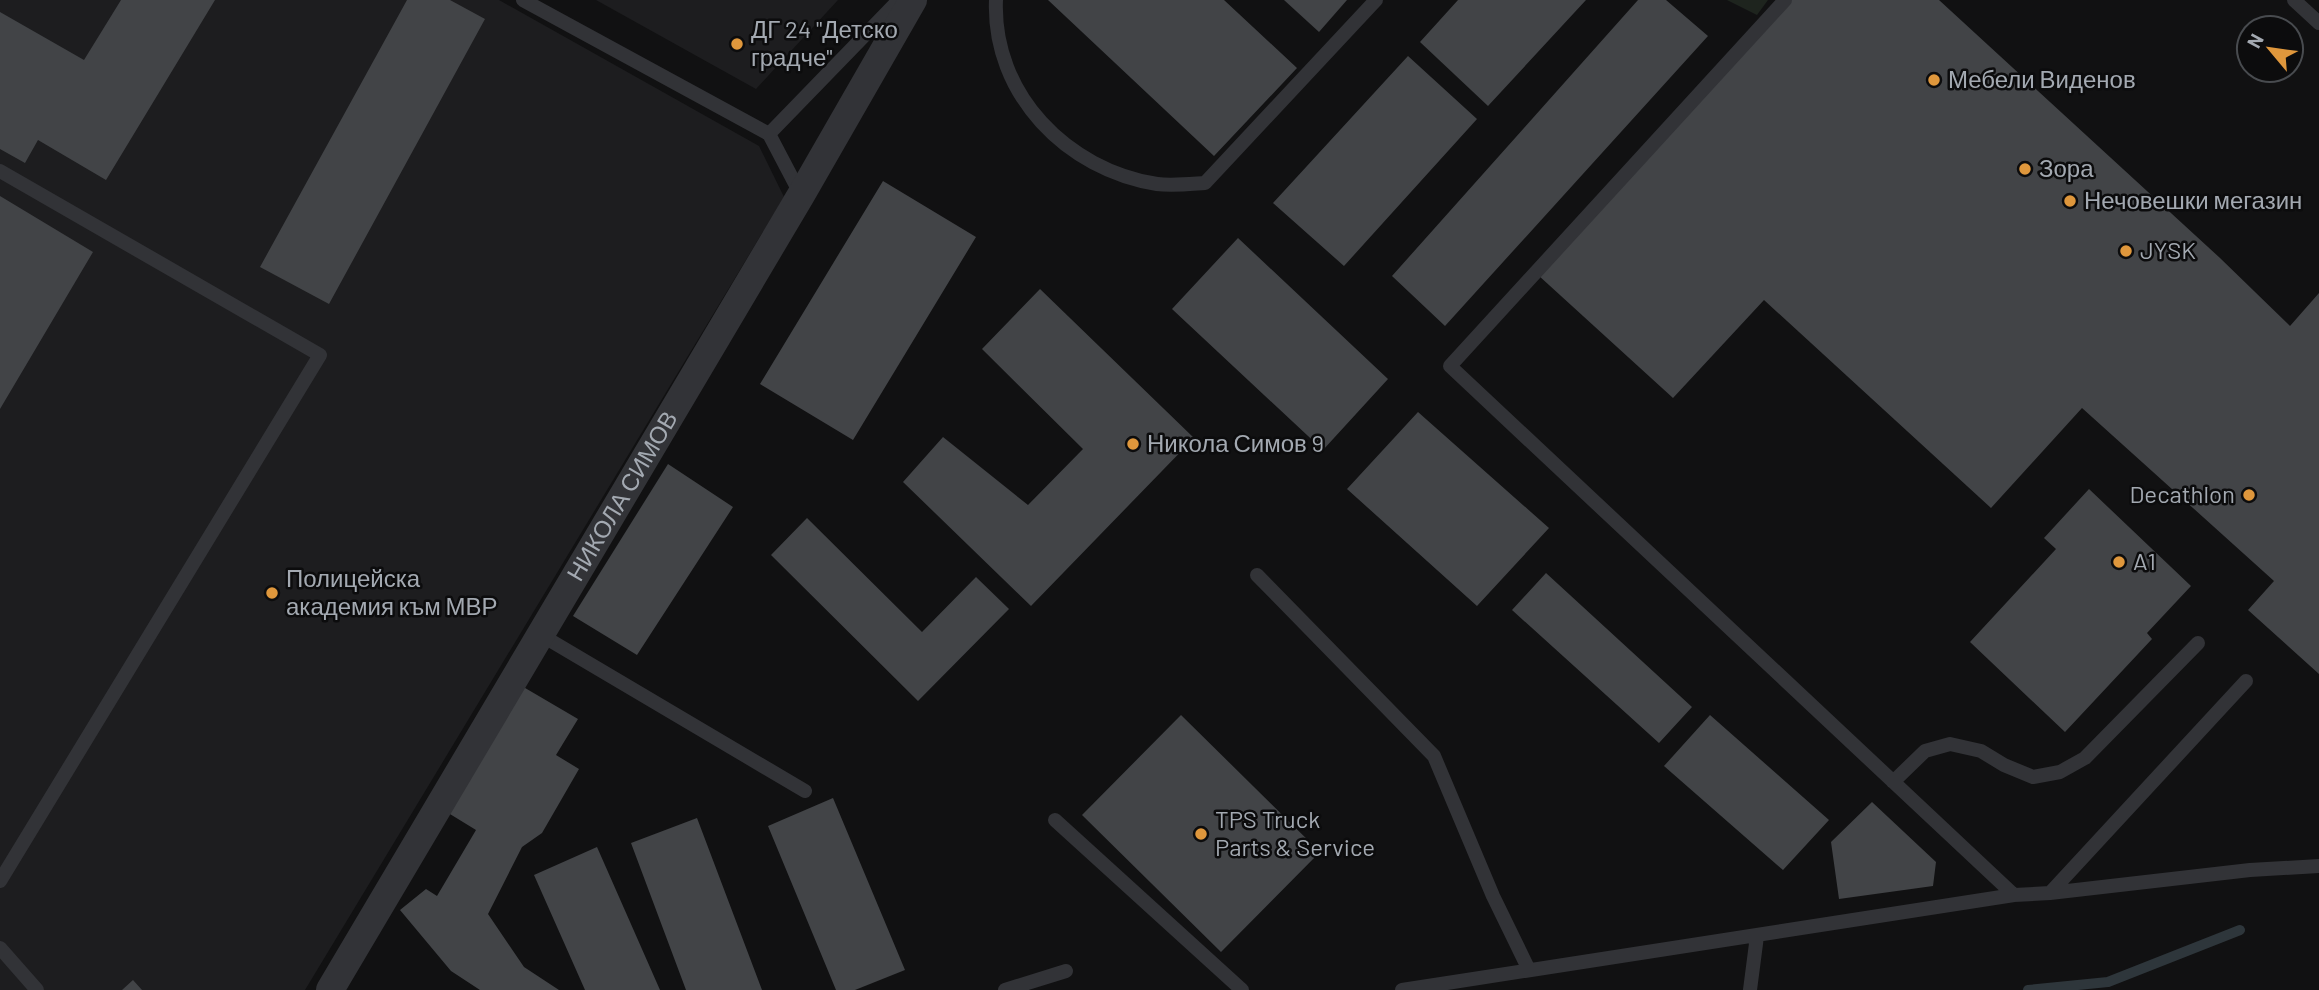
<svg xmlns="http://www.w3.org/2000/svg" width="2319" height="990" font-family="Barlow,sans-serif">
  <rect width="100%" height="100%" fill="#111112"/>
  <path fill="#1d1d1f" d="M0,0H499L759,146L784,197L305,990H0Z
    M596,0H838L756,89Z"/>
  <path fill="#1e241e" d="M1727,0H1768L1757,15Z"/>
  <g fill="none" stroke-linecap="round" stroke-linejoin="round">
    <path stroke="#2e363b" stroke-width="10" d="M2028,990L2108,982L2240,930"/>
  </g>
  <path fill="#424447" d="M121,0H215L106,180L38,140L25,163L0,149V12L84,60Z
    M407,0H450L485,19L329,304L260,267Z
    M1048,0H1224L1297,68L1214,156Z
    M1284,0H1347L1319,32Z
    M1458,0H1586L1488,106L1420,42Z
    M1638,0H1666L1708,36L1445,326L1392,276Z
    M1789,0H1939L2220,258L2290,326L2319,293V674L2248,610L2274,581L2082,408L1991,508L1764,300L1673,398L1538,275Z
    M1408,56L1477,119L1344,266L1273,203Z
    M883,181L976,237L853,440L760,384Z
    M0,196L93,252L0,409Z
    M1238,238L1388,379L1323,450L1172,309Z
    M1040,289L1194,438L1031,606L903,482L943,437L1028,505L1083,449L982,349Z
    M1418,412L1549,528L1477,606L1347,489Z
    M668,464L733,507L637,655L573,616Z
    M2089,489L2191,586L2147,633L2152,639L2065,732L1970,642L2056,549L2044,538Z
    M807,518L922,632L976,577L1009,609L918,701L771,555Z
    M1546,573L1692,707L1659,743L1512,610Z
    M520,685L578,719L556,755L579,769L542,833L522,847L488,914L524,967L559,990H480L451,971L400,910L426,889L437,896L476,830L445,811Z
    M1181,715L1320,852L1221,952L1082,815Z
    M1710,715L1829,820L1783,870L1664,766Z
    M833,798L905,970L855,990H836L768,826Z
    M1872,802L1936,862L1933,886L1839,899L1831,842Z
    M697,818L762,990H686L631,843Z
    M597,847L660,990H585L534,875Z
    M133,980L142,990H122Z"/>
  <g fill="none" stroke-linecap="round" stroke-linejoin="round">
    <path stroke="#323337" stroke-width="14" d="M523,0L769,134
      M996,0C992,94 1067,170 1157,184C1172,186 1190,184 1205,183L1376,0
      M1785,0L1450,366L2014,895
      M2294,0L2319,23
      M0,171L320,355L0,881
      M801,195L769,134L899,0
      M1257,575L1434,756L1493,896L1529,970
      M541,635L805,791
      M1893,782L1925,751L1950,744L1981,751L2004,765L2033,777L2060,772L2085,758L2198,643
      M1055,820L1242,990
      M2050,893L2246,681
      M0,948L37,990
      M1005,990L1066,971
      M1402,990L2014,895L2050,893L2250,870L2319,866
      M1750,990L1757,936"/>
    <path stroke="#323337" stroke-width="28" id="s1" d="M330,990L801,195L913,0"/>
  </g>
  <g fill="#df973c" stroke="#0c0c0d" stroke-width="2.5">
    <circle cx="737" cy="44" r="7"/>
    <circle cx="1934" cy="80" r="7"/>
    <circle cx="2025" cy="169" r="7"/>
    <circle cx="2070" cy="201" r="7"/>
    <circle cx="2126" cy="251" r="7"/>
    <circle cx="1133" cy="444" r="7"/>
    <circle cx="2249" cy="495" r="7"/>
    <circle cx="2119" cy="562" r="7"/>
    <circle cx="272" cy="593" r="7"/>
    <circle cx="1201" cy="834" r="7"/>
  </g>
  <g text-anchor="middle" stroke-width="5" stroke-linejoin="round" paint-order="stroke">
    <g font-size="24" fill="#a3a9b1" stroke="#0c0c0d" text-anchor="start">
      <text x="751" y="38">ДГ 24 "Детско<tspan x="751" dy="28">градче"</tspan></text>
      <text x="1948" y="88">Мебели Виденов</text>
      <text x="2039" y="177">Зора</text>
      <text x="2084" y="209">Нечовешки мегазин</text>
      <text x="2140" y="259">JYSK</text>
      <text x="1147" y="452">Никола Симов 9</text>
      <text x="2235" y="503" text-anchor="end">Decathlon</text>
      <text x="2133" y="570">A1</text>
      <text x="286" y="587">Полицейска<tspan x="286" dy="28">академия към МВР</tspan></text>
      <text x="1215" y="828">TPS Truck<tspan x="1215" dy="28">Parts &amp; Service</tspan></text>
    </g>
    <g font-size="24" fill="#a3a9b1" stroke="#0c0c0d">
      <text dy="8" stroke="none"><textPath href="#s1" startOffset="574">НИКОЛА СИМОВ</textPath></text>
    </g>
  </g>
  <g transform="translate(2270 49) rotate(299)"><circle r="33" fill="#0c0c0d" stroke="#484b4f" stroke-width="2"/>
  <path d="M0-5L12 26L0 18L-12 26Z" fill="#df973c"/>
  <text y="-10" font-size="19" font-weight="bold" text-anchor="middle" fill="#a3a9b1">N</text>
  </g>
</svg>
